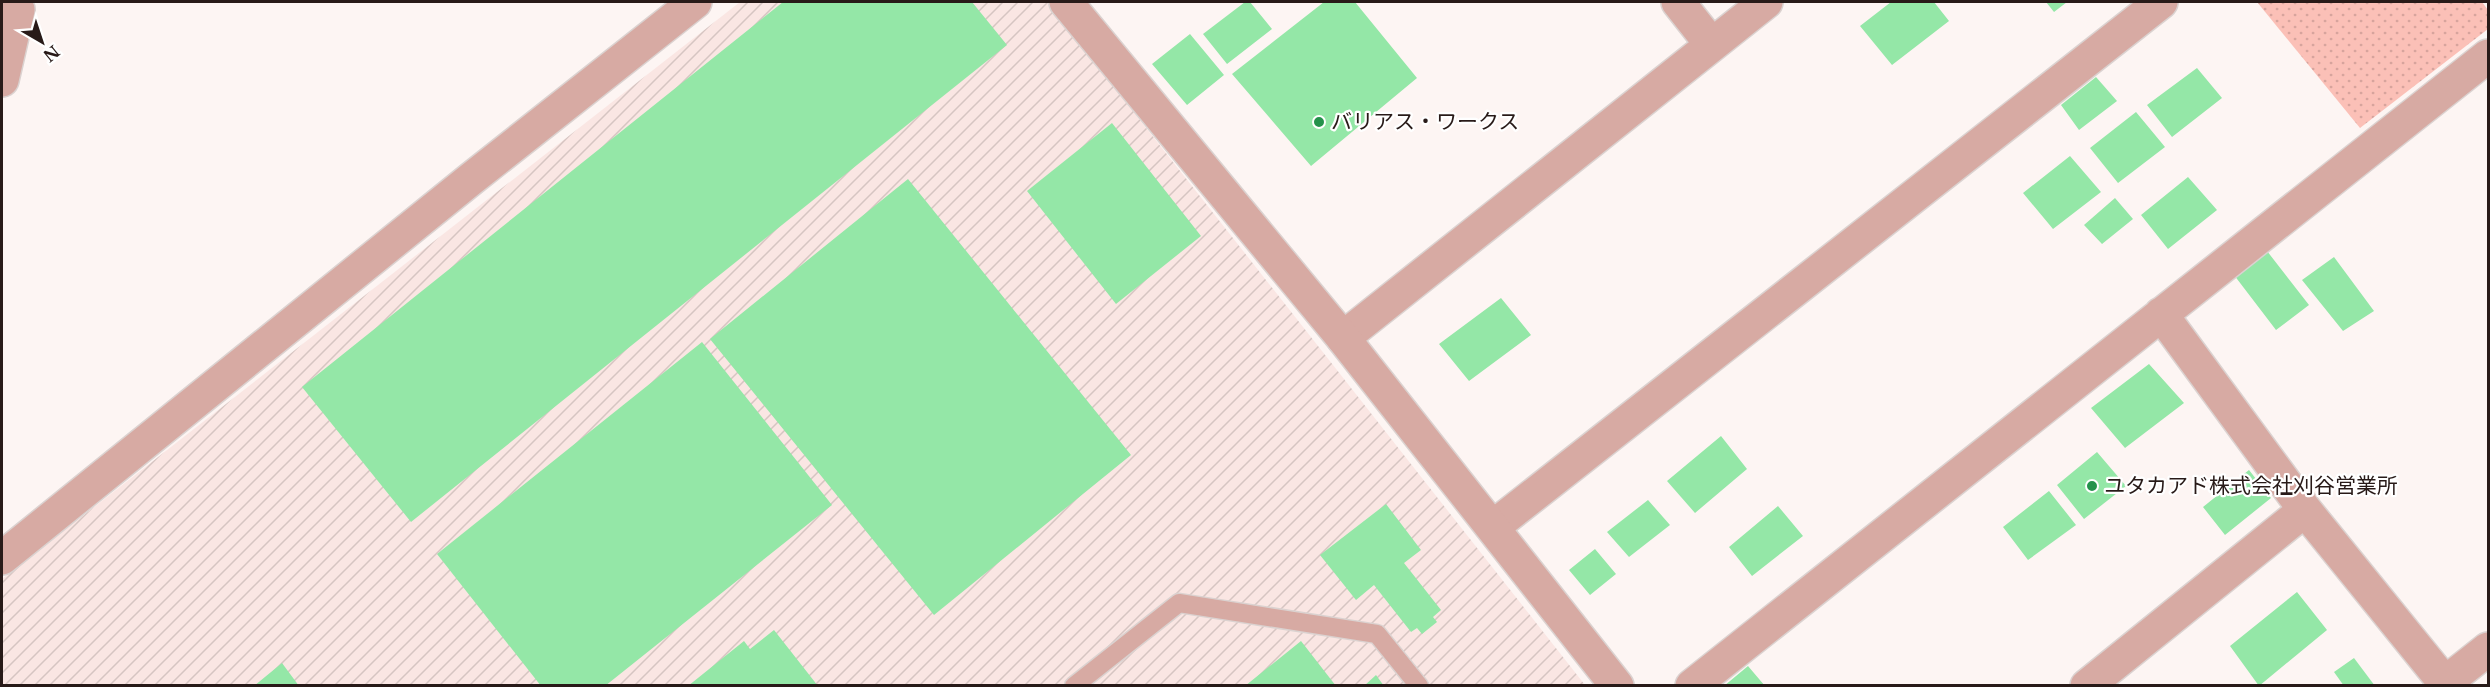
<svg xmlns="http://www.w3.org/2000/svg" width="2490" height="687" font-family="'Libre Baskerville','Noto Sans JP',serif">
  <defs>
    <pattern id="industrial-furrows" width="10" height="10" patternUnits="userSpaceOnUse" patternTransform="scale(1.5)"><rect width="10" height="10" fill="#fae6e3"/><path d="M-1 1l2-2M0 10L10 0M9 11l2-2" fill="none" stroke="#d6c5c2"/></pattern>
    <pattern id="grass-dots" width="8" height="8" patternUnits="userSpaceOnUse" patternTransform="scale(1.5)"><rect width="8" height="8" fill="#fbc0b7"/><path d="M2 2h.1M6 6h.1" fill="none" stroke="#d7a49d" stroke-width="1.8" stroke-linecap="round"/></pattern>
  </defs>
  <rect width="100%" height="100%" fill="#fdf5f3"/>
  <path fill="url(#industrial-furrows)" d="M740,2H1047L1585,685L2,686V579Z"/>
  <path fill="url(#grass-dots)" d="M2257,2H2482L2488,10V29L2360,128Z"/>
  <path fill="#94e7a7" d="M783,2H972L1007,45L411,522L302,387Z
    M1245,2H1250L1272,29L1227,64L1203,34Z
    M1324,2H1355L1417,78L1311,166L1232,74Z
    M1891,2H1934L1949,21L1892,65L1860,26Z
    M2046,2H2067L2054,12Z
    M1190,34L1224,75L1187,105L1152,64Z
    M2197,68L2222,98L2172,137L2147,105Z
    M2096,77L2117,101L2079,130L2061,105Z
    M2136,112L2165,147L2118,183L2090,148Z
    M1112,123L1201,236L1116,304L1027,191Z
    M2070,156L2101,192L2053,229L2023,193Z
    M2188,177L2217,210L2168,249L2141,215Z
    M908,179L1131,455L934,615L710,339Z
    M2115,198L2133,219L2102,244L2084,225Z
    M2267,251L2309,305L2276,330L2234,275Z
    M2334,257L2374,311L2343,331L2302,280Z
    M1501,298L1531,335L1469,381L1439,344Z
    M702,342L832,505L605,686H541L437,554Z
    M2149,364L2184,403L2125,448L2091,408Z
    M1721,436L1747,469L1695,513L1667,481Z
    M2097,452L2126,486L2084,519L2057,485Z
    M2249,470L2271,498L2225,535L2203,507Z
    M2049,491L2076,525L2028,560L2003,527Z
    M1648,500L1670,525L1629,557L1607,532Z
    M1386,504L1421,550L1404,563L1441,610L1433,617L1437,622L1422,634L1417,628L1411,632L1374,585L1356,600L1320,555Z
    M1778,506L1803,536L1752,576L1729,547Z
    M1595,549L1616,574L1590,595L1569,570Z
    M2297,592L2327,630L2259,686L2230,646Z
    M774,630L818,686H688L744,641L750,649Z
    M1301,641L1336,686H1245Z
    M2354,658L2375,686H2344L2334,672Z
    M282,663L299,686H254Z
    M1748,666L1765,686H1724Z
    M1376,675L1384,686H1364Z"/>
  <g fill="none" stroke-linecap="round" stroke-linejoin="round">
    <g stroke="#dbd2d0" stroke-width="21">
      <path id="service" d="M1074,686L1179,603L1377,634L1419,686"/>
    </g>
    <g stroke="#dbd2d0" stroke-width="36">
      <path id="minor" d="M1678,2L1712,45
        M2,80L18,10L11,2
        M2161,314L2305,510L2445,683L2488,649
        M1343,338L1766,2
        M1493,527L2161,2
        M1692,686L2488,56
        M2087,686L2305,510"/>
    </g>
    <g stroke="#dbd2d0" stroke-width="36">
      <path id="tertiary" d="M1066,2L1343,338L1617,686
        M2,558L471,179L695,2"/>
    </g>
    <use href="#service" stroke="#d7aaa3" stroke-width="18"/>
    <use href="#minor" stroke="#d7aaa3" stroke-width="33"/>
    <use href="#tertiary" stroke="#d7aaa3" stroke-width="33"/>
  </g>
  <g fill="#24924b" stroke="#fff" stroke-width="2">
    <circle cx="1319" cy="122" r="6"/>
    <circle cx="2092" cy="486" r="6"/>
  </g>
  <g text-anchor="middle" stroke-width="4.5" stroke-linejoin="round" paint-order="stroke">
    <g font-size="21" fill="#281a18" stroke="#fff" text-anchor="start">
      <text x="1331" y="129">バリアス・ワークス</text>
      <text x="2104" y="493">ユタカアド株式会社刈谷営業所</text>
    </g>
  </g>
  <rect width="2490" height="687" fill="none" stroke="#281a18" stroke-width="6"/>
  <g transform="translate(42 42) rotate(141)" stroke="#ffffff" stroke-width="4.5" paint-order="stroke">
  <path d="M0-4.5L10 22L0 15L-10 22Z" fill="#281a18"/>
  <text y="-9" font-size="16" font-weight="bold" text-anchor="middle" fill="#281a18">N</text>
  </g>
</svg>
